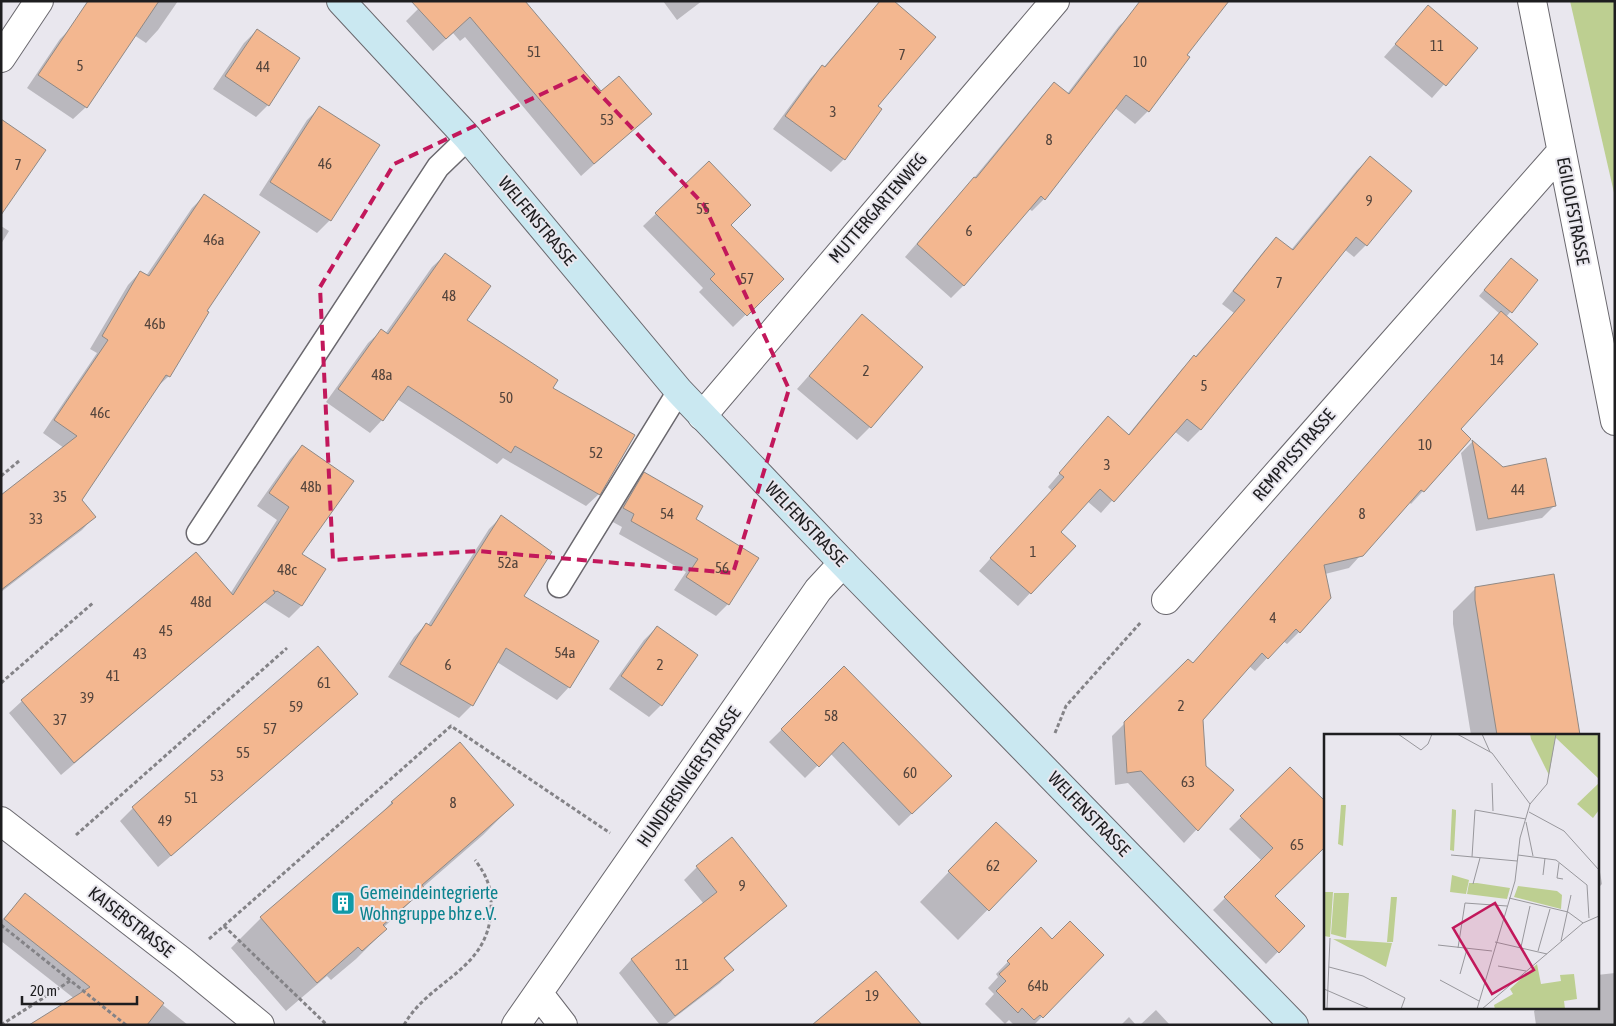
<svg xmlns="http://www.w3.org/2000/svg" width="1616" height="1026" font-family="'Asap Condensed',sans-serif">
  <rect width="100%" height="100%" fill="#e9e7ee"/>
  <path fill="#bdcf91" d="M1570,1H1615V197Z"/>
  <path fill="#0003" d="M92,1H178L158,30L146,43L134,35L86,107L73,119L27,88L60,39L73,26Z
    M522,1L601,93L650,114L581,176L465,37L460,41L453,33L433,51L406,21L418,9Z
    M663,1H702L677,20Z
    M880,1L876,106L880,109L844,159L831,172L773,129L810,79L822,66L824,67Z
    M1428,7L1476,48L1432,98L1384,57Z
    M1132,14L1189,58L1148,111L1135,124L1115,108L1044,199L1032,211L1029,209L963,286L951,298L905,257L962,191L974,178L1042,96L1054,83L1067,94L1119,26Z
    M257,30L268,105L256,117L213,89L244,43Z
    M319,108L330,220L317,233L259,195L307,120Z
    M1370,158L1366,245L1354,257L1344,249L1200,430L1188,442L1174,431L1101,513L1087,501L1059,532L1074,546L1018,606L979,571L1052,491L1048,487L1096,431L1128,435L1182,369L1194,357H1195L1234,313L1222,304L1264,251L1276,239L1291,250L1357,170Z
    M709,163L729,225L782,279L733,327L699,292L703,288L643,226Z
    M204,196L205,311L169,376L156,388L81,500L94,517L82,530L1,592V496L64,448L43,433L97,353L90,349L128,285L140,272L146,276L192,208Z
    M1,226L9,231L1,244Z
    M445,255L465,321L551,388L599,494L586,506L503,458L497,464L397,399L382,420L370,433L326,402L368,343L381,331L385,334L432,267Z
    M1505,265L1537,281L1506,317L1459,429L1423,491L1411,504L1409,502L1349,568L1325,574L1299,632L1287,644L1283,641L1255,671L1249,666L1202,720L1205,767L1233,790L1184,843L1128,783L1115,785L1112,736L1188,660L1192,664L1500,314L1479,296Z
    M862,316L921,367L870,427L857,440L797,389Z
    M1473,441L1503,468L1555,505L1542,518L1476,531L1461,453Z
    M302,446L301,555L324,570L301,606L289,618L264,602L61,775L9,713L22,701L196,553L230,594L277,520L257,506L290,459Z
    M645,474L695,519L728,604L716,616L674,590L686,572L619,534L622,527L611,521L632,486Z
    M501,517L522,596L569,687L557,700L497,662L472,705L459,718L388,677L414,637L426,624L428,625L489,529Z
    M1476,588L1578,735H1471L1453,624V611Z
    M657,627L661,705L649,717L609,689L644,640Z
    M318,647L357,694L344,706L158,867L120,821L133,808Z
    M844,668L938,788L899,826L830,753L805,778L769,742Z
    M1290,769L1273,896L1303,926L1266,964L1213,910L1262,861L1229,829Z
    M392,802L513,805L483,835L422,888L424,889L384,927L386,929L356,959L331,980L327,976L286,1011L231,948L261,918L373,822Z
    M732,839L785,906L773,918L724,959L732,970L720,983L665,1025H660L619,973L631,960L704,904L684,880L697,867Z
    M967,853L1035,861L958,940L920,902Z
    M1597,854L1602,884L1597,889Z
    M25,895L188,1025H108L1,941V921Z
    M1040,929L1052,940L1102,955L1034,1025H1014L1009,1020L1005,1024L985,1004L994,994L988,988L998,977L996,974Z
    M1615,973V1025H1536L1534,1011L1538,1007H1597V975Z
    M1156,1010L1170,1025H1140Z
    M1129,1017L1136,1025H1121Z"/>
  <path fill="#f3b790" stroke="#908985" d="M88,1H159L87,108L38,75Z
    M411,1H525L601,91L619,76L652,114L594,164L470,17L446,39Z
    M880,1H894L936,37L878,106L882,109L845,160L785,116L822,65L825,67Z
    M1140,1H1229L1187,55L1190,57L1149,112L1126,95L1045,200L1041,196L964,286L917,244L974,177L976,178L1054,82L1069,94Z
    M1428,5L1478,48L1446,86L1395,44Z
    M257,29L300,58L269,106L225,76Z
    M319,106L380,145L331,221L270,182Z
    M1,119L46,150L1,215Z
    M1370,156L1412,191L1367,246L1356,237L1201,430L1187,419L1114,502L1100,489L1061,532L1076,546L1031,594L990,558L1064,477L1059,473L1108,416L1129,435L1194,355L1196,357L1245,300L1233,291L1276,237L1293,250Z
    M709,161L751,205L731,225L784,279L747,316L710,279L715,274L655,213Z
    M204,194L260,232L207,311L209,312L170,377L166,375L82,500L96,517L1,590V495L77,436L54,420L108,340L102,336L140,271L149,276Z
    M445,253L491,286L467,320L558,380L553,388L635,435L600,495L515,446L511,453L408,386L383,421L338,389L381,329L388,334Z
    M1511,258L1538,280L1512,313L1484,290Z
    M1501,311L1538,344L1461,429L1471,439L1424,492L1421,490L1363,556L1324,565L1331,598L1300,633L1296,629L1268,659L1262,653L1203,720L1206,766L1234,790L1198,831L1141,771L1127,773L1124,722L1188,659L1193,663Z
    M862,314L923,367L871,428L809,376Z
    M1472,440L1503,467L1546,458L1556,506L1488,519Z
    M302,445L354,481L302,554L326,569L302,606L277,591L276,592L273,590L275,593L74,763L21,700L196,552L233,595L289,507L269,493Z
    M644,472L703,506L696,519L759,558L729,605L686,577L698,559L631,521L634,514L623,508Z
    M501,515L552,552L524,596L599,641L570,688L506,648L473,706L400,664L426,623L431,626Z
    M1554,574L1580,735H1497L1475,600V587Z
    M657,626L698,655L662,706L621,676Z
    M318,646L358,694L171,856L132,807Z
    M844,666L952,776L912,814L843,742L819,767L781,729Z
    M460,742L514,805L422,885L425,889L383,925L387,929L362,951L358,947L317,983L260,917L393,803L391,802Z
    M1290,767L1325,801V847L1275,896L1305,926L1279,953L1224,897L1273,848L1240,816Z
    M996,822L1037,861L989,911L948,871Z
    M732,837L787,906L724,958L734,970L675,1016L631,959L717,892L696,866Z
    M25,893L164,1003L147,1025H29L90,987L4,919Z
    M1070,921L1104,955L1043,1018L1040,1015L1034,1020L1022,1008L1018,1013L996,991L1006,981L999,974L1010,964L1007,961L1041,927L1052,939Z
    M876,971L922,1025H812Z"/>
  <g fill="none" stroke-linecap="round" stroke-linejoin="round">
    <g stroke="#6a686e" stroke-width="25">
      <path id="lane" d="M198,533L438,167L468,138
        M559,586L679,391"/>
    </g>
    <g stroke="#6a686e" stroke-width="30">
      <path id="street" d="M1532,1L1615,421
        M1,58L39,1
        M702,416L1055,1
        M1166,600L1561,152
        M1,821L183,962L260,1025
        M539,994L563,1025
        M516,1025L818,590L843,563"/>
    </g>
    <g stroke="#6a686e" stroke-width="30">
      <path id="secondary" d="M341,1L468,138L679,391L843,563L1294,1025"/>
    </g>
    <path stroke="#848387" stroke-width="3" stroke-dasharray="4 2.5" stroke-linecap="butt" d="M1,476L19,461
      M1,683L94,602
      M1055,733L1066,706L1141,622
      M76,835L287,648
      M1,925L126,1025
      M224,926L327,1025
      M209,939L451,726L610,833
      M1,1025L70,981
      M404,1025C430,979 489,971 491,909C492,888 487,876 475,860"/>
    <use href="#lane" stroke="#fff" stroke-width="22"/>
    <use href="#street" stroke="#fff" stroke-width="28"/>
    <use href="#secondary" stroke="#cae8f1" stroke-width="28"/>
  </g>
  <path fill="none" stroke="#c2185b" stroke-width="4" stroke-dasharray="10 6" stroke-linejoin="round" d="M582,75L704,205L789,389L733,573L478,551L333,560L320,287L394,164Z"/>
  <defs>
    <g id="building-square" transform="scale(1.25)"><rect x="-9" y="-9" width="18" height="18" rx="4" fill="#0f9aa8" stroke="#e9e7ee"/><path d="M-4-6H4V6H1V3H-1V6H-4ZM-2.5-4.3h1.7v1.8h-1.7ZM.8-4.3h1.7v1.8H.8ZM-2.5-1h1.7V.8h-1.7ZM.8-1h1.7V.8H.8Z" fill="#fff"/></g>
  </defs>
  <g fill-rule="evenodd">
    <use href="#building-square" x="343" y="903"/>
  </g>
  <g text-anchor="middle" stroke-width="4" stroke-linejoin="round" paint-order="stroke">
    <g font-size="15" fill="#53443c">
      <text x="1437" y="51">11</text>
      <text x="534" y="57">51</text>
      <text x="902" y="60">7</text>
      <text x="1140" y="67">10</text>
      <text x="80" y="71">5</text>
      <text x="263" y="72">44</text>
      <text x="833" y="117">3</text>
      <text x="607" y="125">53</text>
      <text x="1049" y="145">8</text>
      <text x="325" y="169">46</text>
      <text x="18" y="170">7</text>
      <text x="1369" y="206">9</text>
      <text x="703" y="214">55</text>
      <text x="969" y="236">6</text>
      <text x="214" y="245">46a</text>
      <text x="747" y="284">57</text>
      <text x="1279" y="288">7</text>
      <text x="449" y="301">48</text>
      <text x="155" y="329">46b</text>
      <text x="1497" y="365">14</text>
      <text x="866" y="376">2</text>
      <text x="382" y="380">48a</text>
      <text x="1204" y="391">5</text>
      <text x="506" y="403">50</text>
      <text x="100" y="418">46c</text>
      <text x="1425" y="450">10</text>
      <text x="596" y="458">52</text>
      <text x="1107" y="470">3</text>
      <text x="311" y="492">48b</text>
      <text x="1518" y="495">44</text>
      <text x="60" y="502">35</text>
      <text x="667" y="519">54</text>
      <text x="1362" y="519">8</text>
      <text x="36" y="524">33</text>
      <text x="1033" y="557">1</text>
      <text x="508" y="568">52a</text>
      <text x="722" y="573">56</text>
      <text x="287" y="575">48c</text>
      <text x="201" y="607">48d</text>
      <text x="1273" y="623">4</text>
      <text x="166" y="636">45</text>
      <text x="565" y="658">54a</text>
      <text x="140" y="659">43</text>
      <text x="448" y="670">6</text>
      <text x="660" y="670">2</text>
      <text x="113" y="681">41</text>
      <text x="324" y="688">61</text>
      <text x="87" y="703">39</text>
      <text x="1181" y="711">2</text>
      <text x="296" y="712">59</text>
      <text x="831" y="721">58</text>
      <text x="60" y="725">37</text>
      <text x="270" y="734">57</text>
      <text x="243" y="758">55</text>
      <text x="910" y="778">60</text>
      <text x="217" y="781">53</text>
      <text x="1188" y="787">63</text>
      <text x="191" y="803">51</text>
      <text x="453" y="808">8</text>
      <text x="165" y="826">49</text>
      <text x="1297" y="850">65</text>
      <text x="993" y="871">62</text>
      <text x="742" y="891">9</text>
      <text x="682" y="970">11</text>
      <text x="1038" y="991">64b</text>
      <text x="872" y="1001">19</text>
    </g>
    <g font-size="18" fill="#1e1e20" stroke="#e9e7ee">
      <text transform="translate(878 208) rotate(-49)" y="6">MUTTERGARTENWEG</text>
      <text transform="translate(1573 211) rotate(79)" y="6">EGILOLFSTRASSE</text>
      <text transform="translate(537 221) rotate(50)" y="6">WELFENSTRASSE</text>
      <text transform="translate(1294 455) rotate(-49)" y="6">REMPPISSTRASSE</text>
      <text transform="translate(806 524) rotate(46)" y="6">WELFENSTRASSE</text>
      <text transform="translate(689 777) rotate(-55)" y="6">HUNDERSINGER STRASSE</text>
      <text transform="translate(1089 814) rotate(46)" y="6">WELFENSTRASSE</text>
      <text transform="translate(131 922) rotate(38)" y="6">KAISERSTRASSE</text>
    </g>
    <g font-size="18" fill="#0d838f" stroke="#e9e7ee" text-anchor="start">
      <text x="360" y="899">Gemeindeintegrierte<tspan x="360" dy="21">Wohngruppe bhz e.V.</tspan></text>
    </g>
  </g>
  <g transform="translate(1324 734)">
    <rect width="275" height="275" fill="#e9e7ee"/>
    <path d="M206,0H232L225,41L207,5ZM232,0H275V45L232,4ZM275,49V76L269,84L253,70ZM17,71H22L19,112L14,110ZM128,75L132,76V80L130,117L126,116ZM128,141L145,146L142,160L126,158ZM145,149H153L186,154L183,165L143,160ZM194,152L233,157L238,161L237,175L190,163ZM0,158H9L6,203L0,202ZM10,159H25L22,204L7,200ZM67,163H73L69,208H63ZM9,205L68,209L62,233ZM213,230L217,250L237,247L236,241L250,240L253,265L240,267L241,275H171L170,271L189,260L186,255Z" fill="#bdcf91"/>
    <path fill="none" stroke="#98979c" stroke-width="1" d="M74,0L97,16L104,10L108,0M133,0L168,19L206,70L196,104L191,147L153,275M158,0L166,18M168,49L169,77M206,70L223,50L232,0M205,78L240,97L275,136M202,88L209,122M127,121L193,127M194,121L232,126L263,151L265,184M148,123L151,76L202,85M235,129L233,144L239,145M219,141L221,124M149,150L156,124M185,164L244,178L259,189M237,207L247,161M171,208L223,220M114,211L168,217M197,213L206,172M134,214L141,169L183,172M214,217L226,175M174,232L202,237M5,233L39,242L81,264L77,275M136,240L143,215M116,246L155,267M0,255L46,275M3,275L6,204M158,275L259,189L275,182"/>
    <path fill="#c2185b" fill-opacity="0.15" stroke="#c2185b" stroke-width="2.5" d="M171,169L210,236L168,260L129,194Z"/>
    <rect width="275" height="275" fill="none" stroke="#1e1e20" stroke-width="2.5"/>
  </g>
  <rect width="1616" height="1026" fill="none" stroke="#1e1e20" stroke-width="5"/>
  <path d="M22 996v8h115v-8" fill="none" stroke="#1e1e20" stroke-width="2.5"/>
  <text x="30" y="996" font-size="15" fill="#1e1e20" stroke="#e9e7ee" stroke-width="4" paint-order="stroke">20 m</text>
</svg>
